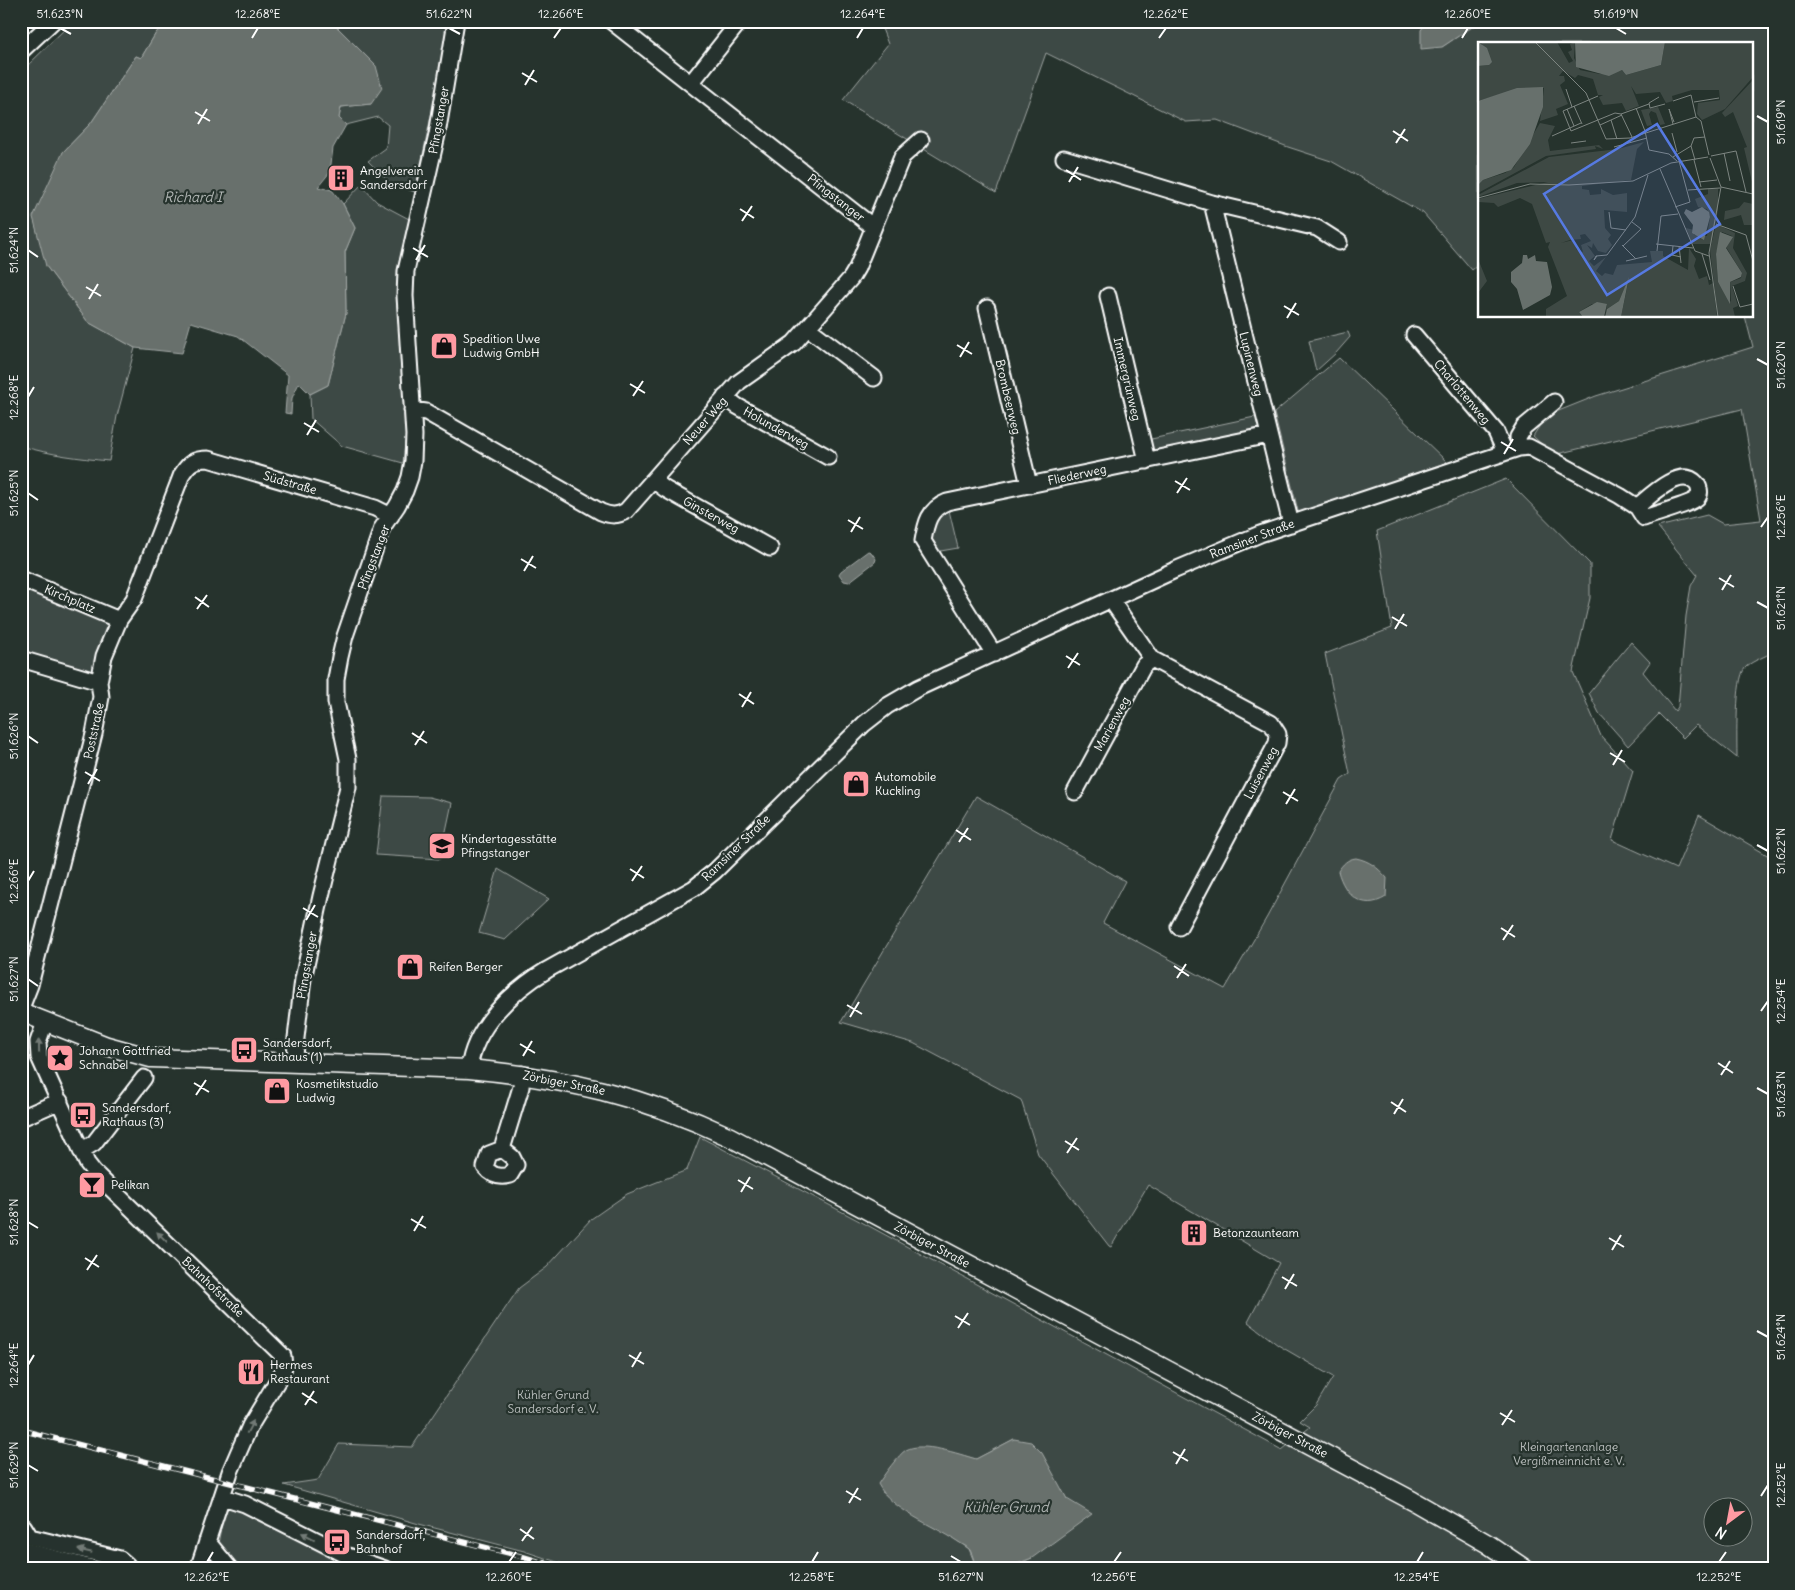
<svg xmlns="http://www.w3.org/2000/svg" width="1795" height="1590" font-family="Delius,sans-serif">
  <rect width="100%" height="100%" fill="#26332d"/>
  <filter id="ink" filterUnits="userSpaceOnUse"><feTurbulence type="fractalNoise" baseFrequency=".02" numOctaves="2"/><feDisplacementMap in="SourceGraphic" scale="10" xChannelSelector="R" yChannelSelector="G"/><feConvolveMatrix kernelMatrix="1 2 1 2 8 2 1 2 1" color-interpolation-filters="sRGB"/></filter>
  <g filter="url(#ink)">
    <path fill="#3e4944" stroke="#9ea4a2" fill-rule="evenodd" d="M73,21H167L156,33L141,58L136,56L91,123L63,152L46,266L88,322L135,348L117,416L109,461C78,458 52,455 21,446V72Z
      M331,21H451L415,192L391,184L368,161L386,148L388,125L378,117L346,125L339,118L341,107L371,104L341,32Z
      M879,21H1428L1421,30L1442,47L1481,21H1774V658L1769,654C1762,658 1750,662 1745,668C1735,680 1737,740 1737,758L1696,725L1683,738L1659,714L1628,746L1599,713L1589,693L1631,642L1650,662L1643,672L1675,711L1678,707L1686,616L1691,586L1697,575L1658,527L1707,515L1723,524L1761,520L1742,409L1553,455L1533,436L1546,416L1596,396L1753,347L1745,316H1751V44H1479V264L1472,270L1423,213L1331,161L1288,147L1217,120L1186,122L1046,53L996,193L843,100L888,44Z
      M361,185L377,202L409,219L401,284L407,425L403,463L342,446L311,419L310,394L328,385L346,313L345,252L355,228L343,204Z
      M1348,332L1350,337L1336,353L1316,371L1309,341Z
      M1339,358L1447,462L1299,515L1274,413Z
      M1264,415L1269,435L1147,461L1142,441Z
      M1506,479L1590,564V598L1573,672L1601,736L1633,771L1612,840L1676,869L1699,815L1774,859V1569H1004L1032,1558L1067,1499L1055,1480L1014,1439L976,1459L946,1451L882,1492L921,1520L950,1536L969,1549L977,1569H578L524,1551L419,1524L284,1485L318,1480L339,1444L412,1447L519,1288L547,1267L591,1219L627,1194L687,1170L700,1137L869,1226L1282,1450L1310,1427L1300,1421L1316,1405L1333,1377L1278,1345L1248,1322L1279,1263L1148,1185L1111,1247L1109,1246L1038,1154L1021,1100L913,1043L841,1022L976,796L1125,881L1103,923L1225,989L1267,917L1341,780L1350,774L1325,654L1392,628L1377,531ZM1712,1508H1742V1538H1712Z
      M947,502L958,548L929,553L925,530Z
      M21,584L111,620L89,679L21,655Z
      M383,796L429,797L452,803L440,859L376,855Z
      M498,869L549,899L505,940L479,933Z
      M231,1505L242,1508L353,1569H240L218,1545L223,1515Z"/>
    <path fill="#67706c" stroke="#a4a9a7" d="M167,21H331L376,66L382,88L371,104L341,107L339,118L346,125L333,148L330,172L318,187L332,190L343,204L355,228L345,252L346,313L328,385L310,394L299,383L292,398L291,414L285,413L288,375L238,336L191,322L182,353L135,348L88,322L46,266L33,217L63,152L91,123L136,56L141,58L156,33Z
      M1428,21H1481L1442,47L1421,49V30Z
      M868,551L871,552L876,559L875,562L849,582L844,581L839,574L841,571Z
      M1356,858C1370,861 1377,867 1387,878L1386,897C1362,912 1344,894 1338,871C1343,864 1347,859 1356,858Z
      M1014,1439L1031,1442L1042,1453L1067,1499L1092,1514L1032,1558L1004,1569H977C974,1563 973,1555 970,1550C967,1546 961,1544 957,1541C933,1525 891,1510 878,1484C883,1476 899,1454 906,1450C922,1441 959,1454 976,1459Z"/>
    <g fill="none" stroke-linecap="round" stroke-linejoin="round">
      <g stroke="#fff" stroke-width="19">
        <path id="minor" d="M611,21L868,223L874,226
          M21,51L53,21
          M691,83L740,21
          M1064,158L1212,203L1317,228L1339,242
          M1212,203L1291,524
          M1108,296L1147,461
          M987,308L1029,485
          M808,328L874,378
          M1414,335L1496,432L1505,452
          M725,397L737,406L828,457
          M412,410L426,412L601,512C611,516 617,516 626,511L739,382L794,343L851,278L857,268L902,157L921,140
          M1519,448L1518,437L1524,427L1554,402
          M653,480L665,489L770,548
          M21,579L119,620
          M1111,600L1152,659L1271,723L1278,734L1277,743L1179,927
          M994,654L923,541C926,523 929,509 947,502L1269,435
          M21,659L99,682
          M1075,792L1144,665L1152,659
          M21,1008L30,985L94,734L101,697L99,682L104,656L119,620L134,599L182,474C189,463 194,459 208,459L375,508L391,516
          M45,1022L38,1042L39,1057L87,1163L94,1172L283,1356L284,1367L282,1373L250,1426L239,1451L230,1472L198,1569
          M295,1063L296,1038L303,979L321,896L348,787V759L336,702V679L340,657L345,636L382,528L397,506L405,491L410,477L413,461L414,435L405,296L406,271L437,135L456,21
          M469,1069C474,1027 512,991 547,970L694,888L715,871L864,724L887,706L918,688L1175,570L1260,534L1519,448L1529,447L1620,496L1637,507L1644,518C1654,514 1693,504 1698,497C1701,493 1699,486 1696,483C1680,466 1649,497 1637,507
          M21,1118L60,1101
          M502,1149L512,1157L516,1165L510,1175C499,1178 492,1176 485,1167L489,1154Z
          M502,1149L521,1087L522,1074
          M81,1151L94,1143L144,1078
          M223,1497L245,1504L348,1556L385,1569
          M21,1527H24L30,1537L120,1559L127,1565L128,1569
          M207,1541L230,1569"/>
      </g>
      <g stroke="#fff" stroke-width="21">
        <path id="tertiary" d="M21,1012L107,1046L151,1058L469,1069C565,1078 643,1096 730,1137L1413,1501L1488,1544L1525,1569
          M21,1551L90,1569"/>
      </g>
      <use href="#minor" stroke="#26332d" stroke-width="15"/>
      <use href="#tertiary" stroke="#26332d" stroke-width="18"/>
      <g stroke="#fff" stroke-width="5.5">
        <path id="rail" d="M21,1430L524,1557L564,1569"/>
      </g>
      <use href="#rail" stroke="#26332d" stroke-width="4" stroke-dasharray="11" stroke-linecap="butt"/>
    </g>
    <defs><path id="oneway-solid" d="M-6-.8H1V-3.2L6.5 0L1 3.2V.8H-6Z" transform="scale(1.25)"/></defs>
    <g fill="#727a76">
      <use href="#oneway-solid" transform="translate(39 1046) rotate(-91)"/>
      <use href="#oneway-solid" transform="translate(162 1237) rotate(-136)"/>
      <use href="#oneway-solid" transform="translate(250 1427) rotate(-62)"/>
      <use href="#oneway-solid" transform="translate(308 1536) rotate(-153)"/>
      <use href="#oneway-solid" transform="translate(85 1551) rotate(-166)"/>
    </g>
  </g>
  <path fill="none" stroke="#fff" stroke-width="2" d="M60,28L71,34M449,28L460,34M1616,28L1626,34M252,38L258,28M554,38L561,28M857,38L863,28M1159,38L1166,28M1462,38L1468,28M522,73L537,82M525,85L534,70M195,112L210,121M1757,116L1768,122M198,124L207,109M1393,131L1408,141M1396,143L1405,129M1066,170L1081,180M1069,182L1078,167M740,209L754,218M742,221L752,206M413,248L428,257M28,250L38,257M416,260L425,245M86,287L101,296M89,299L98,284M1284,306L1299,315M1287,318L1296,303M957,345L972,354M960,357L969,342M1757,359L1768,365M630,384L645,393M633,396L643,381M28,397L34,387M304,423L319,432M307,435L316,420M1501,442L1516,451M1504,454L1513,439M1175,481L1190,490M28,493L38,500M1177,493L1187,478M848,520L863,529M1761,527L1768,517M851,532L860,517M521,559L536,568M524,571L533,556M1719,578L1734,587M1722,590L1731,575M195,597L209,607M1757,602L1768,608M197,609L207,595M1392,617L1407,626M1395,629L1404,614M1066,656L1080,665M1068,668L1078,653M739,694L754,704M742,707L751,692M412,733L427,743M28,736L38,743M415,745L424,731M1610,753L1625,762M1613,765L1622,750M85,772L100,781M88,784L97,769M1283,792L1298,801M1286,804L1295,789M956,830L971,840M959,842L968,828M1757,845L1768,851M630,869L644,878M28,881L34,871M632,881L642,866M303,908L318,917M306,920L315,905M1501,928L1515,937M1503,940L1513,925M1174,966L1189,976M1177,978L1186,964M28,979L38,986M847,1005L862,1014M1761,1011L1768,1001M850,1017L859,1002M520,1044L535,1053M523,1056L532,1041M1718,1063L1733,1073M1721,1075L1730,1061M194,1083L209,1092M1757,1088L1768,1094M196,1095L206,1080M1391,1102L1406,1112M1394,1114L1403,1099M1065,1141L1079,1150M1067,1153L1077,1138M738,1180L753,1189M741,1192L750,1177M411,1219L426,1228M28,1222L38,1228M414,1231L423,1216M1609,1238L1624,1247M1612,1250L1621,1235M85,1258L99,1267M87,1270L97,1255M1282,1277L1297,1286M1285,1289L1294,1274M955,1316L970,1325M958,1328L968,1313M1757,1331L1768,1337M629,1355L644,1364M28,1365L34,1355M632,1367L641,1352M302,1393L317,1403M305,1405L314,1391M1500,1413L1515,1422M1502,1425L1512,1410M1173,1452L1188,1461M1176,1464L1185,1449M28,1465L38,1471M846,1491L861,1500M1761,1496L1768,1485M849,1503L858,1488M520,1529L534,1539M522,1541L532,1527M951,1556L961,1562M207,1562L213,1552M509,1562L516,1552M812,1562L818,1552M1114,1562L1121,1552M1417,1562L1423,1552M1719,1562L1726,1552"/>
  <defs>
    <g id="building-square" transform="scale(1.4375)"><rect x="-9" y="-9" width="18" height="18" rx="4" fill="#ff9aa2" stroke="#26332d"/><path d="M-4-6H4V6H1V3H-1V6H-4ZM-2.5-4.3h1.7v1.8h-1.7ZM.8-4.3h1.7v1.8H.8ZM-2.5-1h1.7V.8h-1.7ZM.8-1h1.7V.8H.8Z" fill="#111"/></g>
    <g id="shop-square" transform="scale(1.4375)"><rect x="-9" y="-9" width="18" height="18" rx="4" fill="#ff9aa2" stroke="#26332d"/><path d="M-5-2.5h2.3a2.7 3.5 0 0 1 5.4 0H5L5.5 6h-11ZM-1.5-2.5h3a1.5 2.3 0 0 0-3 0Z" fill="#111"/></g>
    <g id="school-square" transform="scale(1.4375)"><rect x="-9" y="-9" width="18" height="18" rx="4" fill="#ff9aa2" stroke="#26332d"/><path d="M0-5L7-2L0 1L-7-2ZM-4 1L0 2.5L4 1V4Q0 6-4 4Z" fill="#111"/></g>
    <g id="bus-square" transform="scale(1.4375)"><rect x="-9" y="-9" width="18" height="18" rx="4" fill="#ff9aa2" stroke="#26332d"/><path d="M-5-6H5V4H4V6H2V4H-2V6H-4V4H-5ZM-3.5-4V0h7V-4ZM-3.5 1.2v1.5H-2V1.2ZM2 1.2v1.5H3.5V1.2Z" fill="#111"/></g>
    <g id="sight-square" transform="scale(1.4375)"><rect x="-9" y="-9" width="18" height="18" rx="4" fill="#ff9aa2" stroke="#26332d"/><path d="M0-6L1.8-2.2L6-1.7L2.9 1.2L3.7 5.4L0 3.3L-3.7 5.4L-2.9 1.2L-6-1.7L-1.8-2.2Z" fill="#111"/></g>
    <g id="bar-square" transform="scale(1.4375)"><rect x="-9" y="-9" width="18" height="18" rx="4" fill="#ff9aa2" stroke="#26332d"/><path d="M-6-5H6L.8 .8V4.5H3.5V6h-7V4.5H-.8V.8Z" fill="#111"/></g>
    <g id="restaurant-square" transform="scale(1.4375)"><rect x="-9" y="-9" width="18" height="18" rx="4" fill="#ff9aa2" stroke="#26332d"/><path d="M-5-6h1v4h1v-4h1v4h1v-4h1v5L-1.5 .5V6h-2V.5L-5-1ZM5-6V6H3V1.5H1.5Q1.5-4 5-6Z" fill="#111"/></g>
  </defs>
  <g fill-rule="evenodd">
    <use href="#building-square" x="341" y="178"/>
    <use href="#shop-square" x="444" y="346"/>
    <use href="#shop-square" x="856" y="784"/>
    <use href="#school-square" x="442" y="846"/>
    <use href="#shop-square" x="410" y="967"/>
    <use href="#bus-square" x="244" y="1050"/>
    <use href="#sight-square" x="60" y="1058"/>
    <use href="#shop-square" x="277" y="1091"/>
    <use href="#bus-square" x="83" y="1115"/>
    <use href="#bar-square" x="92" y="1185"/>
    <use href="#building-square" x="1194" y="1233"/>
    <use href="#restaurant-square" x="251" y="1372"/>
    <use href="#bus-square" x="337" y="1542"/>
  </g>
  <g text-anchor="middle" stroke-width="4.5" stroke-linejoin="round" paint-order="stroke">
    <g font-size="12" fill="#fff" stroke="#26332d">
      <text transform="translate(439 120) rotate(-80)" y="4">Pfingstanger</text>
      <text transform="translate(836 198) rotate(38)" y="4">Pfingstanger</text>
      <text transform="translate(1251 364) rotate(76)" y="4">Lupinenweg</text>
      <text transform="translate(1127 379) rotate(77)" y="4">Immergrünweg</text>
      <text transform="translate(1462 392) rotate(50)" y="4">Charlottenweg</text>
      <text transform="translate(1008 397) rotate(77)" y="4">Brombeerweg</text>
      <text transform="translate(705 421) rotate(-49)" y="4">Neuer Weg</text>
      <text transform="translate(776 428) rotate(29)" y="4">Holunderweg</text>
      <text transform="translate(1077 475) rotate(-12)" y="4">Fliederweg</text>
      <text transform="translate(290 483) rotate(16)" y="4">Südstraße</text>
      <text transform="translate(711 515) rotate(29)" y="4">Ginsterweg</text>
      <text transform="translate(1252 539) rotate(-21)" y="4">Ramsiner Straße</text>
      <text transform="translate(374 557) rotate(-69)" y="4">Pfingstanger</text>
      <text transform="translate(70 599) rotate(23)" y="4">Kirchplatz</text>
      <text transform="translate(1112 724) rotate(-61)" y="4">Marienweg</text>
      <text transform="translate(94 731) rotate(-78)" y="4">Poststraße</text>
      <text transform="translate(1261 773) rotate(-62)" y="4">Luisenweg</text>
      <text transform="translate(736 848) rotate(-44)" y="4">Ramsiner Straße</text>
      <text transform="translate(307 965) rotate(-80)" y="4">Pfingstanger</text>
      <text transform="translate(564 1083) rotate(11)" y="4">Zörbiger Straße</text>
      <text transform="translate(932 1245) rotate(28)" y="4">Zörbiger Straße</text>
      <text transform="translate(213 1287) rotate(44)" y="4">Bahnhofstraße</text>
      <text transform="translate(1290 1435) rotate(28)" y="4">Zörbiger Straße</text>
    </g>
    <g font-size="12" fill="#fff" stroke="#26332d" text-anchor="start">
      <text x="360" y="175">Angelverein<tspan x="360" dy="14">Sandersdorf</tspan></text>
      <text x="463" y="343">Spedition Uwe<tspan x="463" dy="14">Ludwig GmbH</tspan></text>
      <text x="875" y="781">Automobile<tspan x="875" dy="14">Kuckling</tspan></text>
      <text x="461" y="843">Kindertagesstätte<tspan x="461" dy="14">Pfingstanger</tspan></text>
      <text x="429" y="971">Reifen Berger</text>
      <text x="263" y="1047">Sandersdorf,<tspan x="263" dy="14">Rathaus (1)</tspan></text>
      <text x="79" y="1055">Johann Gottfried<tspan x="79" dy="14">Schnabel</tspan></text>
      <text x="296" y="1088">Kosmetikstudio<tspan x="296" dy="14">Ludwig</tspan></text>
      <text x="102" y="1112">Sandersdorf,<tspan x="102" dy="14">Rathaus (3)</tspan></text>
      <text x="111" y="1189">Pelikan</text>
      <text x="1213" y="1237">Betonzaunteam</text>
      <text x="270" y="1369">Hermes<tspan x="270" dy="14">Restaurant</tspan></text>
      <text x="356" y="1539">Sandersdorf,<tspan x="356" dy="14">Bahnhof</tspan></text>
    </g>
    <g font-size="12" fill="#bbbfbe" stroke="#26332d">
      <text x="553" y="1399">Kühler Grund<tspan x="553" dy="14">Sandersdorf e. V.</tspan></text>
      <text x="1569" y="1451">Kleingartenanlage<tspan x="1569" dy="14">Vergißmeinnicht e. V.</tspan></text>
    </g>
    <g font-size="14" font-style="italic" fill="#b3b8b6" stroke="#26332d">
      <text x="193" y="202">Richard I</text>
      <text x="1006" y="1512">Kühler Grund</text>
    </g>
  </g>
  <g transform="translate(1478 42)">
    <rect width="275" height="275" fill="#26332d"/>
    <path d="M3,0H79L91,21L95,19L90,10L94,8L92,2L97,0L96,16L102,28L122,32L144,28L148,33L183,23L187,0H275V35L247,67L224,78L219,72L220,61L242,58L241,48H214L194,54L195,59L188,61L182,50L158,52L153,44L161,64L148,69L144,61L125,63L121,55L125,53H120L115,37L100,33L97,36L85,29L81,34H86L87,39L82,43L90,62L78,67L80,73L62,79L66,46H43L0,59V24L11,23ZM275,38V144L266,106L269,105L255,70L247,75L244,71ZM180,65L187,82L182,83L178,71L173,69L171,72L174,83L169,84L163,68ZM62,81L77,84L70,98L72,109L121,103L125,107L117,104L118,107L68,114L0,151V143L5,138L27,131L36,125ZM166,100L159,107L153,138L104,144V147L111,148L112,153L123,152V147L135,153L149,151V170L126,168L127,186L133,193L130,197L134,203L128,211L120,209L115,201L114,206L109,203L117,214L111,219L116,224L128,215L118,229L124,234L127,231L135,233L139,223L174,220L172,209H185V214L210,228L211,206L218,217L216,224L221,237L229,234L231,243L235,241L239,275H143L151,236L141,259L129,267L127,275L129,262H114L101,270L105,275H68V267L89,254L70,205L72,200L68,201L54,162L42,156L20,165L16,161L0,160V157L70,140L39,141L0,155V153L71,115L140,107ZM107,192L113,199L103,203L105,210L99,208L95,198L83,201L92,198L103,197L102,193ZM230,147H240V168L233,202H214L208,186L216,188V193L229,194L232,175L229,167L220,165L217,157L230,152ZM266,160L275,162V183H266L263,173L246,178L247,169L261,166ZM238,182L257,191L255,206L269,231L267,239L254,244L260,264L255,266L257,275H240L232,208ZM244,190L254,194L248,205L264,231L263,236L252,240L253,260L240,240L238,212ZM0,217L9,239L0,251Z" fill="#3e4944" fill-rule="evenodd"/>
    <path d="M0,0L9,6L14,20L11,23L0,24ZM97,0H187L183,23L148,33L144,28L131,34L98,25ZM65,45V65L52,102L33,128L5,138L0,143V59L39,46ZM224,165L231,170L232,175L226,198L214,191L215,183L206,171L208,167L214,170ZM242,190L255,195L248,206L264,231L263,235L252,240V262L240,240L238,212ZM45,213H49L50,217L57,213L58,219L69,220L74,245L72,253L45,268L39,247L33,240V230L44,221ZM151,235L143,275H127L129,267L141,259ZM119,260L129,262L126,275H105L101,270Z" fill="#67706c"/>
    <path fill="none" stroke="#7d8581" stroke-width="1" d="M57,0L108,51L128,97L152,96L218,75L223,79L231,113M88,47L94,65M120,54L85,69L93,89L137,71L143,72M181,55L171,61L172,66L187,62M195,59L213,53L218,75M216,60L241,56M96,64L104,82M158,66L167,89M89,67L96,84M143,72L171,62M143,72L154,95M133,78L139,97M195,82L191,67L196,80M122,83L144,73M167,89L171,108L191,112L199,119M194,91L199,110M74,94L103,81M93,101L108,99M136,105L169,96M246,111L252,139M233,114L258,109L268,150M195,115L213,104M232,116L243,145M216,118L223,145M217,118L213,104L216,96L227,95M182,127L217,209L231,214M221,140L239,138M243,145L275,152M210,148L242,146M0,156L52,142L91,143L155,139L193,121L230,115M197,165L212,160L201,119M131,170L133,186L148,188M238,182L268,193L275,219M178,202L215,206M144,203L158,217M145,204L163,187L154,180M195,204L194,213L203,215M201,204L203,221M179,209L183,174L200,172M224,212L232,238M119,214L116,218L118,214L129,213L157,175L170,133M148,219L169,214M255,244L262,265L275,262M240,275L231,211L243,145"/>
    <path fill="#567ae2" fill-opacity="0.15" stroke="#567ae2" stroke-width="2.5" d="M179,82L242,182L129,253L66,152Z"/>
    <rect width="275" height="275" fill="none" stroke="#fff" stroke-width="2.5"/>
  </g>
  <rect width="1795" height="1590" fill="none" stroke="#26332d" stroke-width="55"/>
  <g transform="translate(1728 1522) rotate(212)"><circle r="24" fill="#26332d" stroke="#7d8581"/>
  <path d="M0-4L9 19L0 12L-9 19Z" fill="#ff9aa2"/>
  <text y="-8" font-size="14" font-weight="bold" text-anchor="middle" fill="#ffffff">N</text>
  </g>
  <rect x="28" y="28" width="1740" height="1534" fill="none" stroke="#fff" stroke-width="2"/>
  <g font-size="12" text-anchor="middle" fill="#fff">
    <text x="60" y="18">51.623°N</text>
    <text x="258" y="18">12.268°E</text>
    <text x="449" y="18">51.622°N</text>
    <text x="561" y="18">12.266°E</text>
    <text x="863" y="18">12.264°E</text>
    <text x="1166" y="18">12.262°E</text>
    <text x="1468" y="18">12.260°E</text>
    <text x="1616" y="18">51.619°N</text>
    <text transform="translate(1781 122) rotate(-90)" y="4">51.619°N</text>
    <text transform="translate(14 250) rotate(-90)" y="4">51.624°N</text>
    <text transform="translate(1781 365) rotate(-90)" y="4">51.620°N</text>
    <text transform="translate(14 397) rotate(-90)" y="4">12.268°E</text>
    <text transform="translate(14 493) rotate(-90)" y="4">51.625°N</text>
    <text transform="translate(1781 517) rotate(-90)" y="4">12.256°E</text>
    <text transform="translate(1781 608) rotate(-90)" y="4">51.621°N</text>
    <text transform="translate(14 736) rotate(-90)" y="4">51.626°N</text>
    <text transform="translate(1781 851) rotate(-90)" y="4">51.622°N</text>
    <text transform="translate(14 881) rotate(-90)" y="4">12.266°E</text>
    <text transform="translate(14 979) rotate(-90)" y="4">51.627°N</text>
    <text transform="translate(1781 1001) rotate(-90)" y="4">12.254°E</text>
    <text transform="translate(1781 1094) rotate(-90)" y="4">51.623°N</text>
    <text transform="translate(14 1222) rotate(-90)" y="4">51.628°N</text>
    <text transform="translate(1781 1337) rotate(-90)" y="4">51.624°N</text>
    <text transform="translate(14 1365) rotate(-90)" y="4">12.264°E</text>
    <text transform="translate(14 1465) rotate(-90)" y="4">51.629°N</text>
    <text transform="translate(1781 1485) rotate(-90)" y="4">12.252°E</text>
    <text x="207" y="1581">12.262°E</text>
    <text x="509" y="1581">12.260°E</text>
    <text x="812" y="1581">12.258°E</text>
    <text x="961" y="1581">51.627°N</text>
    <text x="1114" y="1581">12.256°E</text>
    <text x="1417" y="1581">12.254°E</text>
    <text x="1719" y="1581">12.252°E</text>
  </g>
</svg>
